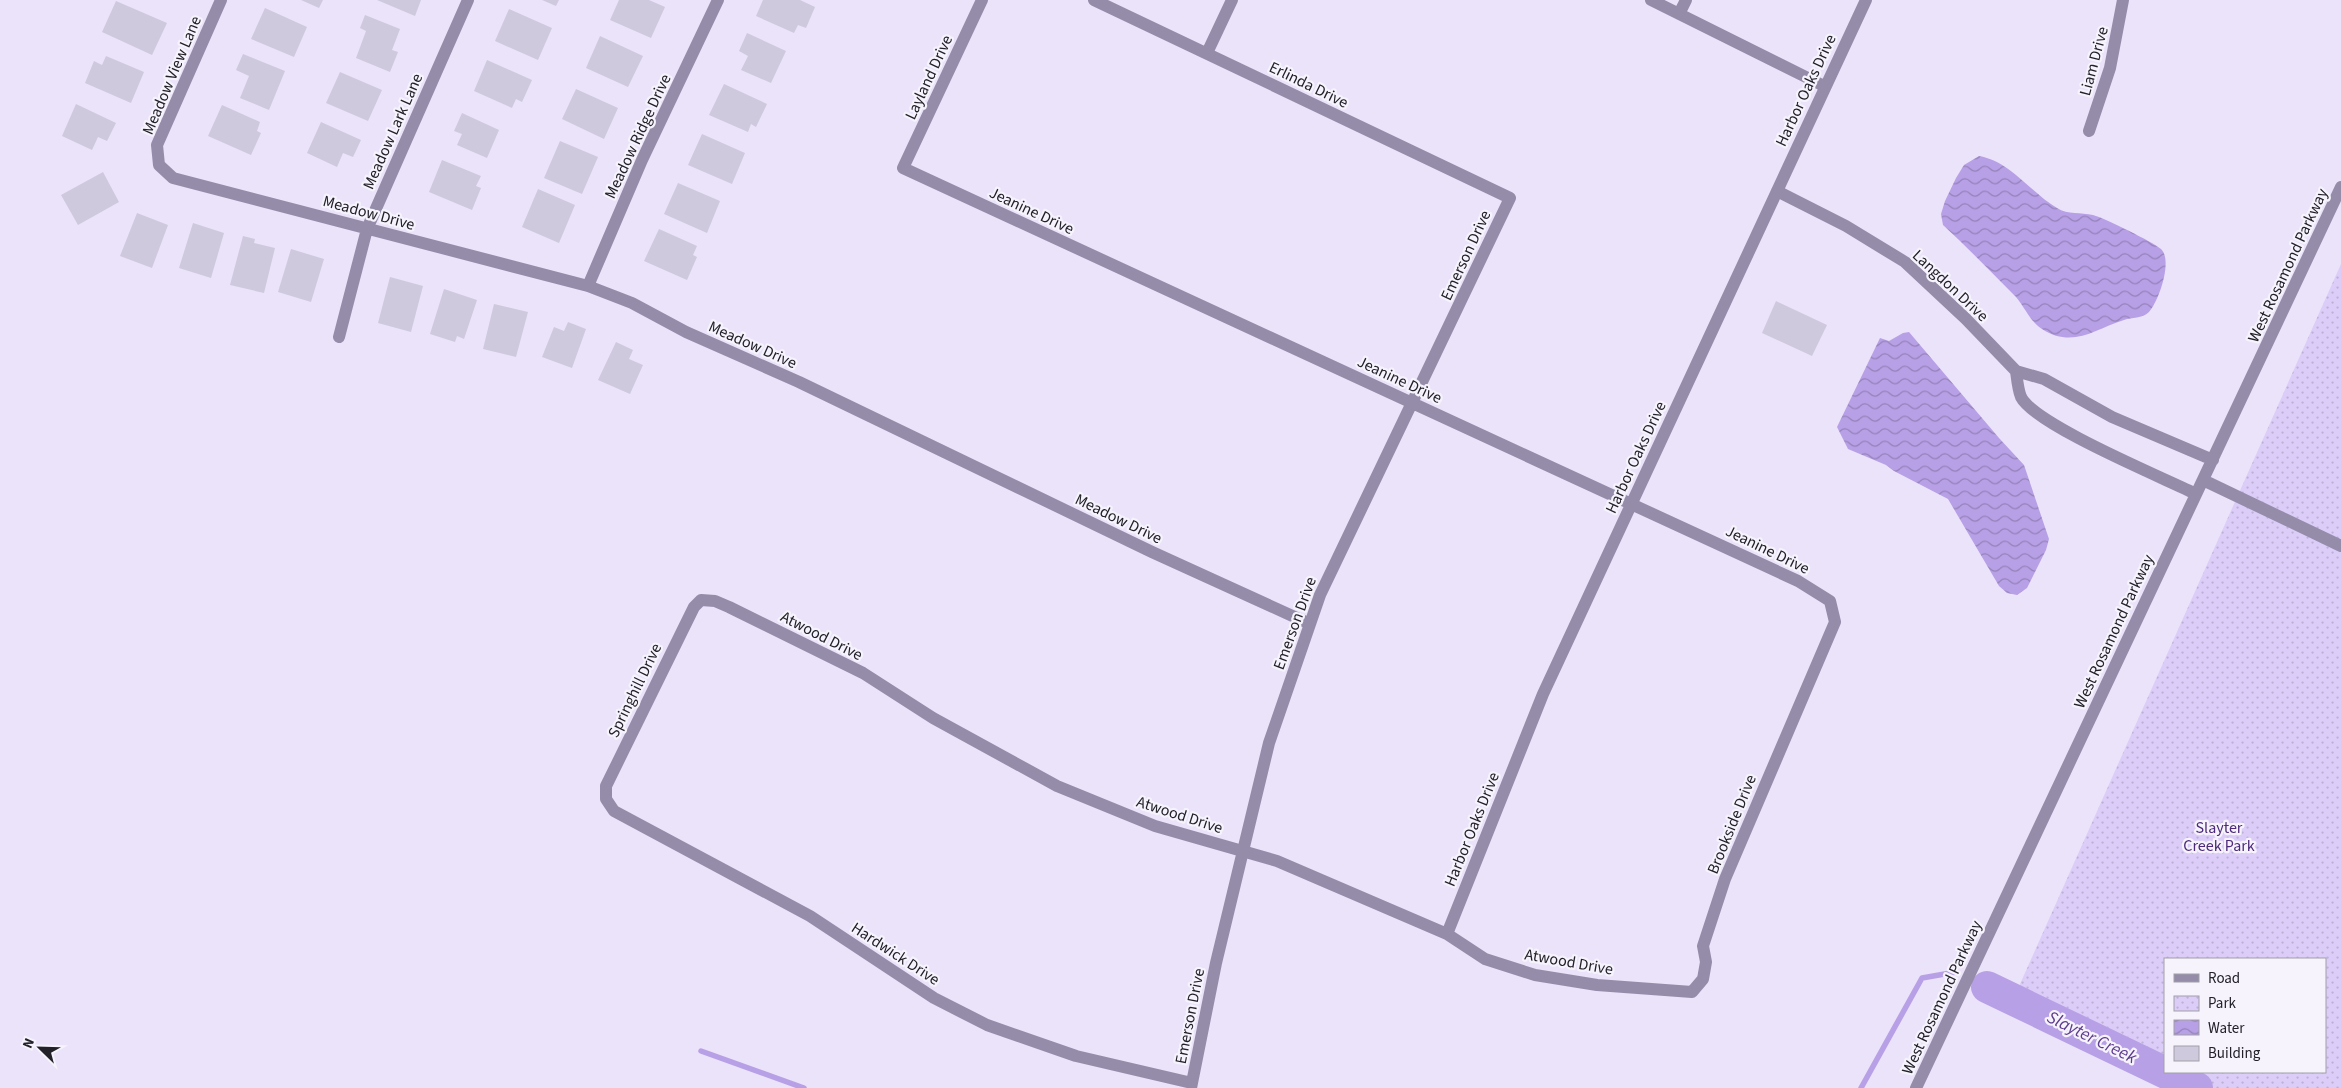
<svg xmlns="http://www.w3.org/2000/svg" width="2341" height="1088" font-family="'Source Sans 3',sans-serif">
  <defs>
    <pattern id="park-dots" width="8" height="8" patternUnits="userSpaceOnUse" patternTransform="scale(1.25)"><rect width="8" height="8" fill="#dbcdf8"/><path d="M2 2h.1M6 6h.1" fill="none" stroke="#bcb0d5" stroke-width="1.8" stroke-linecap="round"/></pattern>
    <pattern id="water-waves" width="16" height="10" patternUnits="userSpaceOnUse" patternTransform="scale(1.25)"><rect width="16" height="10" fill="#b8a0e6"/><path d="M0 5q4-4 8 0t8 0" fill="none" stroke="#9582ba"/></pattern>
  </defs>
  <rect width="100%" height="100%" fill="#eae3f9"/>
  <path fill="url(#park-dots)" d="M2341,264V1088H2205L2169,1072H2325V959H2165V1070L2012,1002Z"/>
  <path fill="url(#water-waves)" d="M1979,156C2010,161 2031,193 2057,208C2068,215 2081,212 2093,215C2102,217 2155,243 2161,249C2173,260 2159,301 2149,312C2142,319 2132,317 2124,320C2095,329 2073,349 2042,329C2028,320 2024,304 2013,294C1990,271 1967,247 1943,225L1941,214L1945,201L1956,178L1964,165Z
    M1909,332L1999,438L2024,465L2049,539L2046,550L2027,588L2017,595L2007,593L1999,586L1948,499L1894,471L1886,465L1848,449L1837,427L1880,338L1889,341L1903,333Z"/>
  <g fill="none" stroke-linecap="round" stroke-linejoin="round">
    <path stroke="#b8a0e6" stroke-width="5.5" d="M701,1051L804,1088
      M1861,1088L1922,978L1956,972"/>
    <path stroke="#b8a0e6" stroke-width="32" d="M1987,987L2197,1088"/>
  </g>
  <path fill="#cfc9de" d="M301,0H323L319,8Z
    M377,0H421L415,16Z
    M542,0H559L556,6Z
    M619,0H649L665,7L651,38L610,20Z
    M763,0H800L815,7L806,28L798,25L794,33L756,16Z
    M116,1L167,23L152,55L102,32Z
    M265,8L307,27L294,57L251,39Z
    M509,9L552,28L538,60L495,41Z
    M365,15L400,29L392,50L398,52L390,72L356,58L366,31L360,28Z
    M747,33L786,51L771,83L741,70L748,56L739,51Z
    M600,36L643,56L628,87L586,68Z
    M243,54L285,71L269,110L240,98L249,76L236,70Z
    M106,56L144,72L131,103L85,83L94,61L102,65Z
    M487,60L532,80L522,102L516,99L512,108L474,91Z
    M340,72L382,90L368,121L326,103Z
    M724,84L767,104L756,127L751,124L748,132L709,115Z
    M576,89L618,108L604,139L562,119Z
    M76,104L116,123L107,141L98,137L92,150L62,136Z
    M222,105L260,122L257,131L261,133L251,155L208,136Z
    M462,113L499,130L487,158L457,145L462,134L454,131Z
    M321,122L361,140L353,157L343,153L337,167L307,153Z
    M702,134L745,153L732,184L688,165Z
    M560,141L598,157L582,194L544,178Z
    M442,160L481,176L476,186L481,188L472,210L429,192Z
    M103,172L119,202L78,225L61,195Z
    M678,183L720,201L707,233L664,214Z
    M538,189L575,205L559,243L522,227Z
    M137,213L168,225L152,268L120,256Z
    M193,223L224,233L211,278L179,268Z
    M659,229L697,246L693,255L697,257L687,280L644,261Z
    M243,236L255,239L254,243L275,248L264,293L230,285Z
    M291,249L324,259L311,302L278,292Z
    M390,277L423,286L411,332L378,323Z
    M444,289L477,300L464,339L457,336L455,342L430,334Z
    M1776,301L1827,325L1812,356L1762,333Z
    M494,304L528,312L516,357L483,349Z
    M568,322L586,329L572,368L542,357L554,327L564,331Z
    M616,342L633,350L629,359L643,365L630,394L598,380Z"/>
  <g fill="none" stroke-linecap="round" stroke-linejoin="round">
    <path stroke="#958caa" stroke-width="12" d="M221,0L157,145L159,165L173,178L588,286L632,303L686,332L799,382L1152,552L1310,624
      M982,0L903,168L1798,581L1830,601L1835,622L1725,879L1703,946L1706,962L1703,979L1692,992L1597,985L1535,975L1485,959L1447,934L1277,861L1155,826L1057,786L933,718L863,673L729,607L715,601L701,600L694,607L606,786V799L614,811L810,916L934,998L987,1025L1076,1056L1192,1083
      M1094,0L1510,198L1320,595L1269,743L1216,963L1191,1088
      M1651,0L1824,86
      M1679,14L1686,0
      M1207,53L1232,0
      M2089,131L2110,68L2123,0
      M1777,191L1846,226L1905,262L1966,319L2016,371L2044,379L2112,417L2213,460
      M588,286L642,160L718,0
      M339,337L367,229L468,0
      M2016,371C2017,379 2018,390 2021,397C2035,425 2164,478 2196,494
      M2203,480L2341,546
      M1447,934L1543,694L1866,0
      M1916,1088L2341,187"/>
  </g>
  <g text-anchor="middle" stroke-width="4.5" stroke-linejoin="round" paint-order="stroke">
    <g font-size="16" fill="#222028" stroke="#f6f3fc">
      <text transform="translate(2093 61) rotate(-75)" y="6">Liam Drive</text>
      <text transform="translate(171 75) rotate(-67)" y="6">Meadow View Lane</text>
      <text transform="translate(928 77) rotate(-65)" y="6">Layland Drive</text>
      <text transform="translate(1309 84) rotate(26)" y="6">Erlinda Drive</text>
      <text transform="translate(1805 90) rotate(-65)" y="6">Harbor Oaks Drive</text>
      <text transform="translate(392 131) rotate(-66)" y="6">Meadow Lark Lane</text>
      <text transform="translate(637 136) rotate(-65)" y="6">Meadow Ridge Drive</text>
      <text transform="translate(1032 210) rotate(25)" y="6">Jeanine Drive</text>
      <text transform="translate(369 212) rotate(15)" y="6">Meadow Drive</text>
      <text transform="translate(1465 255) rotate(-65)" y="6">Emerson Drive</text>
      <text transform="translate(2287 265) rotate(-65)" y="6">West Rosamond Parkway</text>
      <text transform="translate(1951 285) rotate(43)" y="6">Langdon Drive</text>
      <text transform="translate(753 344) rotate(24)" y="6">Meadow Drive</text>
      <text transform="translate(1400 379) rotate(25)" y="6">Jeanine Drive</text>
      <text transform="translate(1635 457) rotate(-65)" y="6">Harbor Oaks Drive</text>
      <text transform="translate(1119 518) rotate(26)" y="6">Meadow Drive</text>
      <text transform="translate(1768 549) rotate(26)" y="6">Jeanine Drive</text>
      <text transform="translate(1294 623) rotate(-70)" y="6">Emerson Drive</text>
      <text transform="translate(2113 631) rotate(-65)" y="6">West Rosamond Parkway</text>
      <text transform="translate(822 635) rotate(27)" y="6">Atwood Drive</text>
      <text transform="translate(634 690) rotate(-64)" y="6">Springhill Drive</text>
      <text transform="translate(1180 814) rotate(18)" y="6">Atwood Drive</text>
      <text transform="translate(1731 824) rotate(-68)" y="6">Brookside Drive</text>
      <text transform="translate(1471 829) rotate(-68)" y="6">Harbor Oaks Drive</text>
      <text transform="translate(896 953) rotate(33)" y="6">Hardwick Drive</text>
      <text transform="translate(1569 961) rotate(10)" y="6">Atwood Drive</text>
      <text transform="translate(1941 997) rotate(-65)" y="6">West Rosamond Parkway</text>
      <text transform="translate(1189 1016) rotate(-79)" y="6">Emerson Drive</text>
    </g>
    <g font-size="16" fill="#4c2a7a" stroke="#f6f3fc">
      <text x="2219" y="833">Slayter<tspan x="2219" dy="18">Creek Park</tspan></text>
    </g>
    <g font-size="18" font-style="italic" fill="#5d3c8e" stroke="#f6f3fc">
      <text transform="translate(2092 1037) rotate(26)" y="6">Slayter Creek</text>
    </g>
  </g>
  <rect x="2164" y="958" width="162" height="115" fill="#f6f3fc" stroke="#a19fa7"/>
  <rect x="2174" y="974" width="25" height="8" fill="#958caa" stroke="#a19fa7"/>
  <text x="2208" y="983" font-size="15" fill="#222028">Road</text>
  <rect x="2174" y="996" width="25" height="15" fill="url(#park-dots)" stroke="#a19fa7"/>
  <text x="2208" y="1008" font-size="15" fill="#222028">Park</text>
  <rect x="2174" y="1020" width="25" height="15" fill="url(#water-waves)" stroke="#a19fa7"/>
  <text x="2208" y="1033" font-size="15" fill="#222028">Water</text>
  <rect x="2174" y="1046" width="25" height="15" fill="#cfc9de" stroke="#a19fa7"/>
  <text x="2208" y="1058" font-size="15" fill="#222028">Building</text>
  <g transform="translate(40 1048) rotate(293)" stroke="#f6f3fc" stroke-width="4" paint-order="stroke">
  <path d="M0-4L9 19L0 12L-9 19Z" fill="#222028"/>
  <text y="-8" font-size="14" font-weight="bold" text-anchor="middle" fill="#222028">N</text>
  </g>
</svg>
